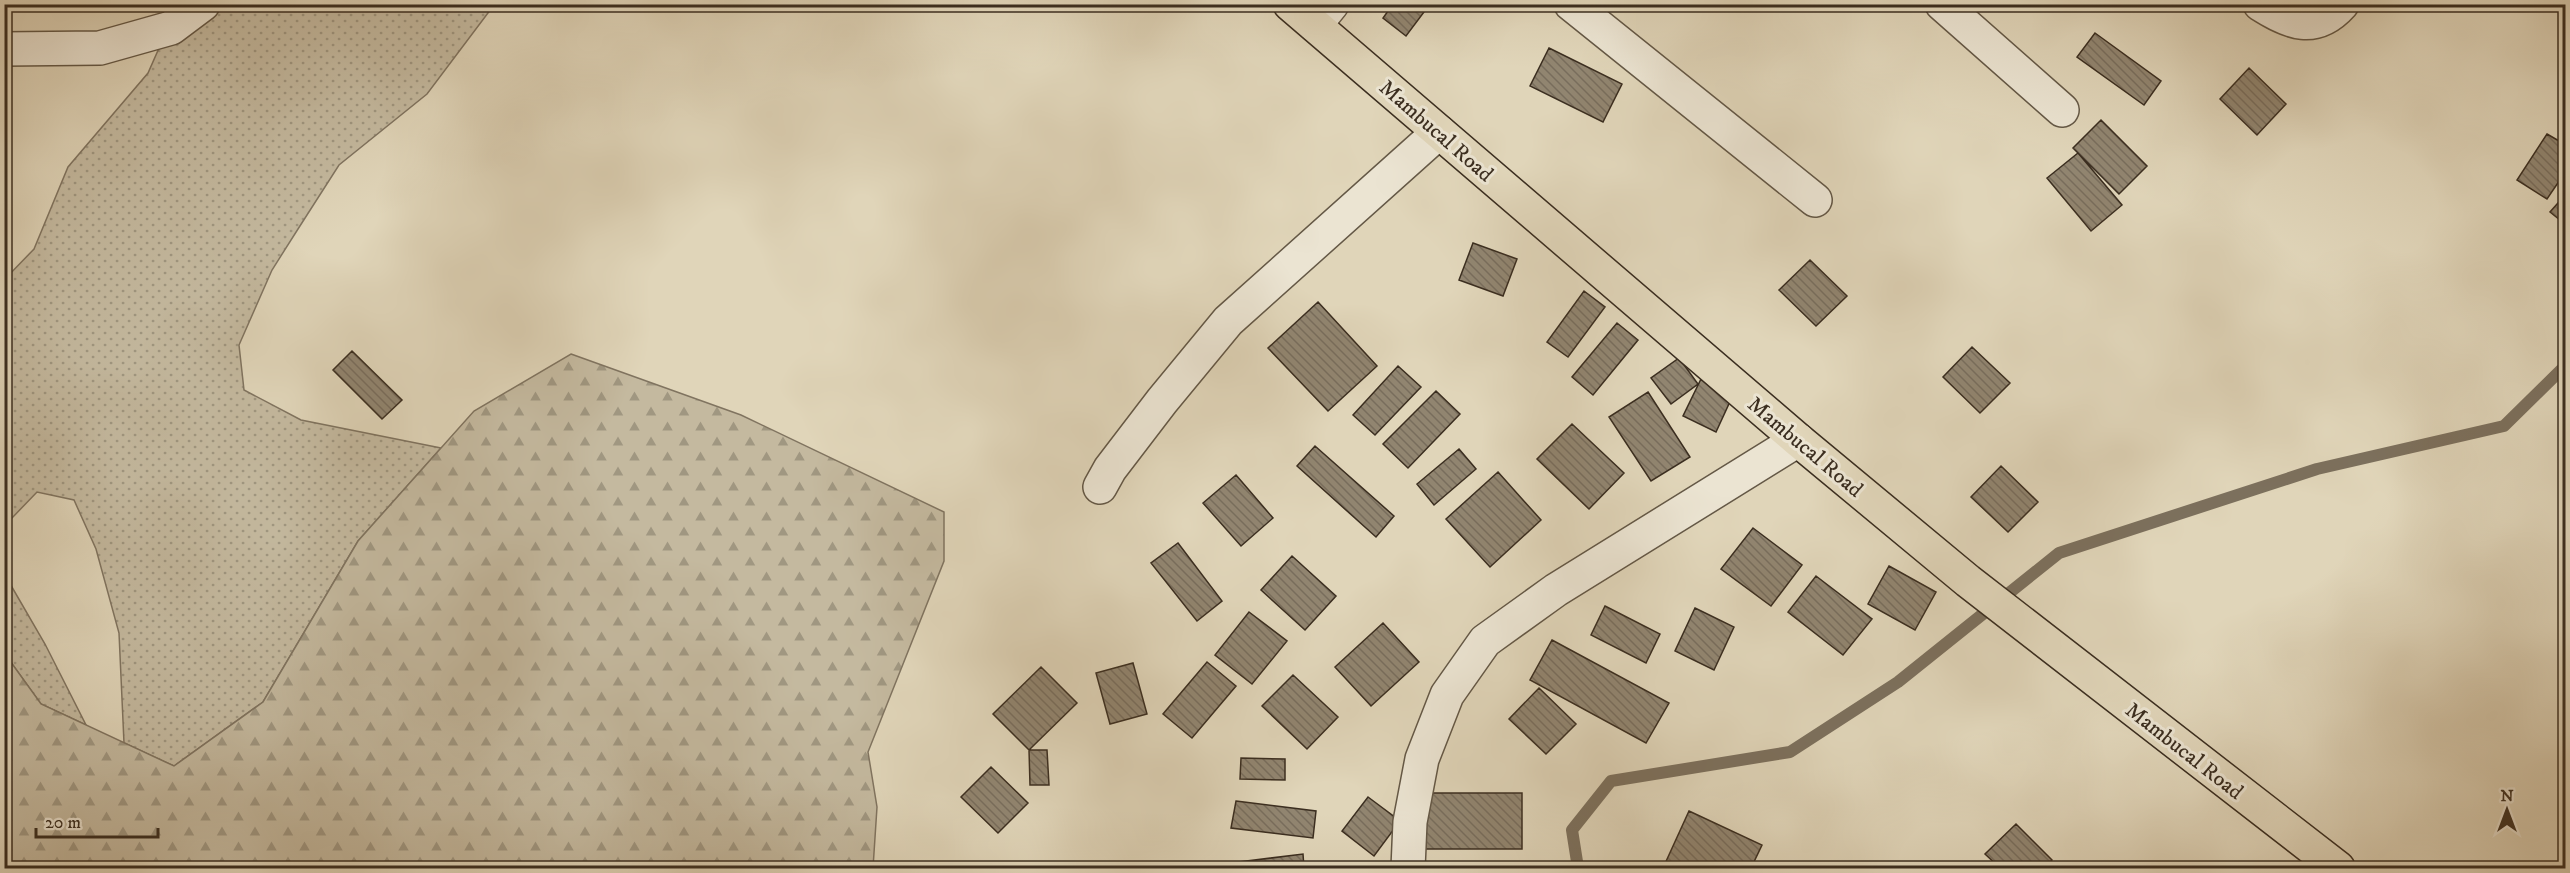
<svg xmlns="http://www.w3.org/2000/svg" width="2570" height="873" font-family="'IM FELL DW Pica',serif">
  <defs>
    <pattern id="green-dots" width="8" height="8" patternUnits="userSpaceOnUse" patternTransform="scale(1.5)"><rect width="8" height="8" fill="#c4b99f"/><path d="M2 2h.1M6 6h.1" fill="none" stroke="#a09781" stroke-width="1.8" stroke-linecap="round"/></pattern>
    <pattern id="forest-firs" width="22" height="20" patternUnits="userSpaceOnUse" patternTransform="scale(1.5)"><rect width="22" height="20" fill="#c4b99f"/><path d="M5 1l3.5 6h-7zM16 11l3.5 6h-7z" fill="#a09781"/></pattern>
    <pattern id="building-back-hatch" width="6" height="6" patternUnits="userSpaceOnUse" patternTransform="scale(1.5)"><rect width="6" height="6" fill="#918570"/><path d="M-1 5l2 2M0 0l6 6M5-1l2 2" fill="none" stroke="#786d5c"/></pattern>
  </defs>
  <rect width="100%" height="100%" fill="#e0d5b9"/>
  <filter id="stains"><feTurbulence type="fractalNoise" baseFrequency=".00333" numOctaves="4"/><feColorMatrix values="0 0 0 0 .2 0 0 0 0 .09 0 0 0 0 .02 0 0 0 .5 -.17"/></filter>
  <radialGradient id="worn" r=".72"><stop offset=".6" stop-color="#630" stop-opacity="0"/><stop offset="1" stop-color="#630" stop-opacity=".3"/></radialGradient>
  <path fill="url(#green-dots)" stroke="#807460" stroke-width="1.5" d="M178,5H494L427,94L339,165L298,229L272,270L239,345L244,390L301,420L441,448L358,541L263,702L174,766L124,743L119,633L96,549L74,500L37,492L11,519L9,582L45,644L86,725L41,704L5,654L4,280L34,249L68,167L148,73Z"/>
  <path fill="url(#forest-firs)" stroke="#807460" stroke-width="1.5" d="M571,354L741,415L944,512V561L868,752L877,807L873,868H5V654L41,704L174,766L263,702L358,541L474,411Z"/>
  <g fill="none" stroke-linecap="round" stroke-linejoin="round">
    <path stroke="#7c705d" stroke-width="12" d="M1578,868L1572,830L1611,781L1790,752L1898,682L2059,553L2317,469L2504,426L2566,365"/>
  </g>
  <path fill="url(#building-back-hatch)" stroke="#3b2e20" stroke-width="1.5" d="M1393,4H1430L1406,36L1383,18Z
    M2095,33L2161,81L2144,105L2077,57Z
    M1549,48L1622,84L1603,122L1530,86Z
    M2249,68L2286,104L2257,135L2220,99Z
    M2101,120L2147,166L2119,194L2073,148Z
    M2547,134L2566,145V171L2547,199L2517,180Z
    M2078,153L2122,205L2091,231L2047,178Z
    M2566,194V225L2550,212Z
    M1473,243L1517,259L1503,296L1459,280Z
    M1810,260L1847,296L1816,326L1779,290Z
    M1584,291L1605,307L1568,357L1547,342Z
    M1318,302L1377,366L1328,411L1268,348Z
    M1617,323L1638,340L1593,395L1572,377Z
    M1972,347L2010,383L1980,413L1943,377Z
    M352,351L402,400L382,419L333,370Z
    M1679,358L1698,384L1671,404L1651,378Z
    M1398,366L1421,387L1375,435L1353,415Z
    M1701,379L1733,395L1716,432L1683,416Z
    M1436,391L1460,414L1408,468L1383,444Z
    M1648,392L1690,457L1651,481L1609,417Z
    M1572,424L1624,473L1589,509L1537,459Z
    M1315,446L1394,516L1376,537L1297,466Z
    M1459,449L1476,469L1434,505L1417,484Z
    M2001,466L2038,502L2008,532L1971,497Z
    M1498,472L1541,520L1490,567L1446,519Z
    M1236,475L1273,518L1241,546L1203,503Z
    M1753,528L1802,565L1771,606L1721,569Z
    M1178,543L1222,601L1197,621L1151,563Z
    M1292,556L1336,596L1305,630L1261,590Z
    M1889,566L1936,592L1915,630L1868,604Z
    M1816,576L1872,619L1843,655L1788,612Z
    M1605,606L1660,634L1646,663L1591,635Z
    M1695,608L1734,627L1714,670L1675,651Z
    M1249,612L1287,641L1252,684L1215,655Z
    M1383,623L1419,662L1371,706L1335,667Z
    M1552,640L1669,703L1646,743L1530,680Z
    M1207,662L1236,686L1192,738L1163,714Z
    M1133,663L1147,714L1110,724L1096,673Z
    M1041,667L1077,703L1029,750L993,714Z
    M1293,675L1338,717L1307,749L1262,706Z
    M1539,688L1576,724L1546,754L1509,719Z
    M1029,750H1047L1049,785H1030Z
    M1241,758L1285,759V780L1240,779Z
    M991,767L1028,803L998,833L961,797Z
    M1425,793H1522V849H1425Z
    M1368,797L1400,821L1374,856L1342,831Z
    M1236,801L1316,811L1313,838L1231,828Z
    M1689,811L1762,845L1751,868H1663Z
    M2016,824L2052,860L2044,868H2000L1985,854Z
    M1303,854L1304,868H1240L1239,862Z
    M1472,862L1525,868H1471Z"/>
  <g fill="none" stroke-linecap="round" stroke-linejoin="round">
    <g stroke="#645846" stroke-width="36">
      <path id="minor" d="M1571,4L1815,200
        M1942,4L2062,110
        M2260,4C2290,23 2315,34 2342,4
        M1315,25L1332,4
        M4,49L100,48L171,28L203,4
        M1100,487L1110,469L1162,401L1228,321L1439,132
        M1408,868L1410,822L1422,759L1447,695L1485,641L1556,590L1798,440"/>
    </g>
    <g stroke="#3b2e20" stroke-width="36">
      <path id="major" d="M1290,4L1798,440L1968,581L2338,868"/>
    </g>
    <use href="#minor" stroke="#ebe4d2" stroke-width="33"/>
    <use href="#major" stroke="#e0d5b9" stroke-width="33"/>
  </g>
  <g text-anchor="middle" stroke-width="6" stroke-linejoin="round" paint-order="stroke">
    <g font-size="22" fill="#3b2e20" stroke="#ebe4d2">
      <text transform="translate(1437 130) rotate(41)" y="8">Mambucal Road</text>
      <text transform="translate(1806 446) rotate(40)" y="8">Mambucal Road</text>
      <text transform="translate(2185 750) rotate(38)" y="8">Mambucal Road</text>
    </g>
  </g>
  <rect width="2570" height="873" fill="none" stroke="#e0d5b9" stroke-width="24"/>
  <rect x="6" y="6" width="2558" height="861" fill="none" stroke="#3b2e20" stroke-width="3"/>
  <rect x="12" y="12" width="2546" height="849" fill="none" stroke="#3b2e20" stroke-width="1.5"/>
  <g transform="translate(2507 810)" stroke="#ebe4d2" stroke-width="4.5" paint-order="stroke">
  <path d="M0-4.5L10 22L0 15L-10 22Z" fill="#3b2e20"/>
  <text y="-9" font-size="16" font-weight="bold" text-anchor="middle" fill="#3b2e20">N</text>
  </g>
  <path d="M36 828v9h122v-9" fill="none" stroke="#3b2e20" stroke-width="3"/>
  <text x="45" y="828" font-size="18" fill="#3b2e20" stroke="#ebe4d2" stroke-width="4.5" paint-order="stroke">20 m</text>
  <rect width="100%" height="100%" filter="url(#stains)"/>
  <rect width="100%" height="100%" fill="url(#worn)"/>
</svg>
